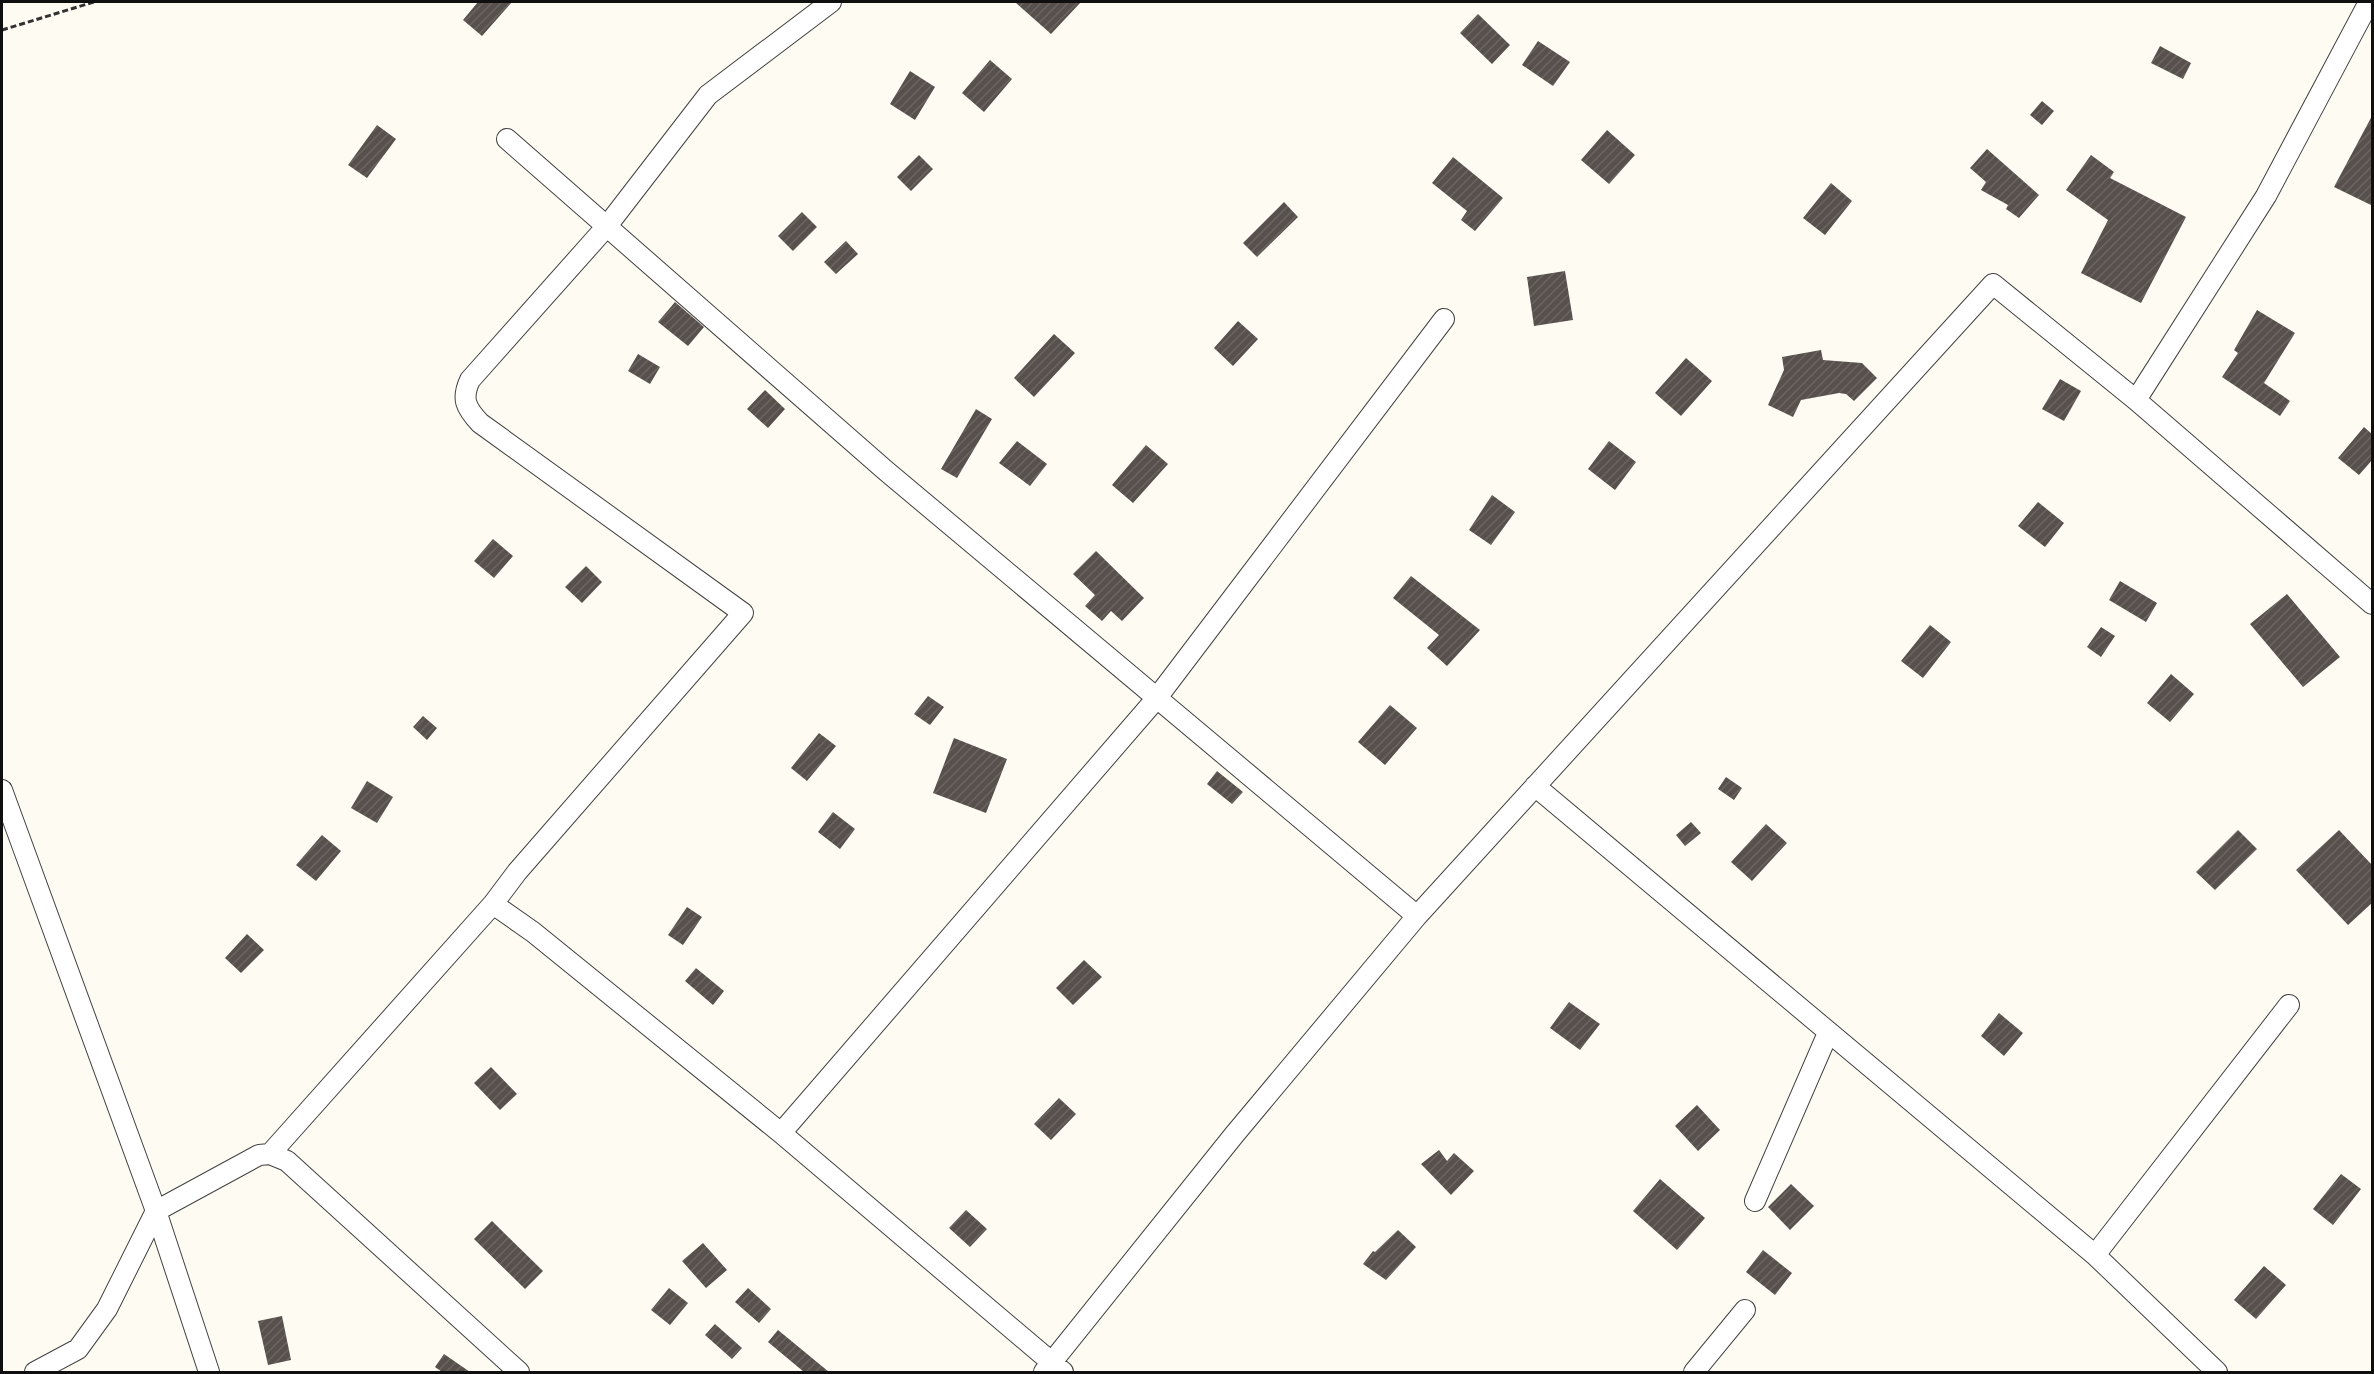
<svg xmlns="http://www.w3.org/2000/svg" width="2374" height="1374" font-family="'Noto Serif',serif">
  <defs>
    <pattern id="building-hatch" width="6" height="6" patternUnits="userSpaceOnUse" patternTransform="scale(1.5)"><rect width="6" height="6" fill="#57504c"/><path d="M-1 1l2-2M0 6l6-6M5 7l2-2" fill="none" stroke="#6a6561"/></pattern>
  </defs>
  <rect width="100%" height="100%" fill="#fefbf2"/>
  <path fill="url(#building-hatch)" d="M478,2H512L482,36L463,20Z
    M1015,2H1081L1051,34Z
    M1478,14L1510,45L1492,64L1460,33Z
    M1538,41L1570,62L1553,86L1522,65Z
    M2160,46L2191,63L2183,79L2151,63Z
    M990,60L1012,79L984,112L962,93Z
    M910,71L935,87L915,120L890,104Z
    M2042,101L2054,111L2042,125L2030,115Z
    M2373,114V206L2334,187Z
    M377,125L396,139L367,178L348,165Z
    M1607,130L1635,155L1609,184L1581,160Z
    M1987,149L2039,195L2019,218L2006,209L2008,205L1981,190L1986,182L1970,168Z
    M919,155L933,169L911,191L897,177Z
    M2091,155L2114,172L2110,178L2186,217L2141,303L2081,273L2108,220L2066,190Z
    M1453,157L1503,198L1475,231L1461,220L1467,211L1432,183Z
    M1831,183L1852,201L1825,235L1803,218Z
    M1284,202L1298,217L1257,257L1243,243Z
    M802,212L817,227L793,251L778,236Z
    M846,241L858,254L836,274L824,262Z
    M1565,271L1573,320L1534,326L1527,277Z
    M675,302L704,327L688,346L658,322Z
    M2257,310L2295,333L2264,383L2290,401L2280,416L2222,377L2238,353L2234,350Z
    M1238,321L1258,339L1233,366L1214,348Z
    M1054,334L1075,353L1034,397L1014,378Z
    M1821,350L1823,360L1862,363L1877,378L1854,401L1846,394L1839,393L1801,400L1793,417L1768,405L1784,370L1782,357Z
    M638,354L660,367L650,384L628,371Z
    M1686,358L1712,381L1681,416L1655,393Z
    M2060,379L2081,391L2064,421L2042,409Z
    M765,390L785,409L768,428L747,409Z
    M976,409L992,419L957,478L941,469Z
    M2364,427L2373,435V459L2359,475L2338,458Z
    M1017,441L1047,464L1030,486L999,463Z
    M1609,441L1636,462L1615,490L1588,469Z
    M1146,445L1168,464L1133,503L1112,485Z
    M1492,495L1515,512L1491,545L1469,530Z
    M2038,502L2064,523L2045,547L2018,526Z
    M493,539L513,556L494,578L474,561Z
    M1096,551L1144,598L1122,621L1111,611L1102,621L1085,606L1095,595L1073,574Z
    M586,566L602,582L582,603L565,587Z
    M1411,576L1480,630L1447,666L1427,648L1439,635L1393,598Z
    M2120,581L2157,603L2146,622L2109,600Z
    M2287,594L2340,657L2303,687L2250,624Z
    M1930,625L1951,642L1923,678L1901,661Z
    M2101,627L2115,636L2101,657L2087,647Z
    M2171,674L2194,694L2170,722L2147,703Z
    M928,696L944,707L930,725L914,714Z
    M1390,705L1417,728L1385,765L1358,742Z
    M423,716L437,728L427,740L413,727Z
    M819,733L836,746L807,781L791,768Z
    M954,738L1007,759L986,813L933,793Z
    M1217,771L1243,792L1232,804L1207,784Z
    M1726,777L1742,788L1734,800L1718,789Z
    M367,781L393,797L377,823L351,808Z
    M833,812L855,829L840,849L818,832Z
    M1691,822L1701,833L1685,846L1676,835Z
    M1766,824L1787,843L1752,881L1731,862Z
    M2238,830L2257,849L2215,890L2196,872Z
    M2339,830L2373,866V902L2348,925L2296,870Z
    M322,835L341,851L316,881L296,865Z
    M687,907L702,917L683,945L668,935Z
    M247,934L264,950L241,973L225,958Z
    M1084,960L1102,977L1073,1005L1056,988Z
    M696,968L724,991L713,1005L685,981Z
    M1569,1002L1600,1024L1580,1050L1550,1028Z
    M1999,1013L2023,1033L2004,1056L1981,1036Z
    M491,1067L517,1094L500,1110L474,1083Z
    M1059,1098L1076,1114L1051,1140L1034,1124Z
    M1697,1105L1720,1130L1698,1151L1675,1126Z
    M1439,1150L1447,1161L1454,1153L1474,1171L1451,1195L1421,1164Z
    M2341,1174L2361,1189L2333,1225L2313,1209Z
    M1660,1179L1705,1218L1677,1250L1633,1211Z
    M1791,1184L1814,1206L1790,1230L1768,1207Z
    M966,1210L987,1229L970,1247L949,1228Z
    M492,1221L543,1271L525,1289L474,1239Z
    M1398,1230L1416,1247L1386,1280L1363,1264L1373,1251L1375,1252Z
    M703,1243L727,1270L706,1288L682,1261Z
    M1763,1250L1792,1273L1775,1295L1746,1272Z
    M2264,1266L2286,1285L2256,1319L2234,1300Z
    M669,1288L688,1303L670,1325L651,1310Z
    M748,1288L771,1309L759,1323L735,1302Z
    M282,1316L291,1360L268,1365L258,1321Z
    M715,1324L742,1348L732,1359L705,1335Z
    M778,1330L829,1372H804L768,1342Z
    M444,1354L470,1372H442L435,1367Z"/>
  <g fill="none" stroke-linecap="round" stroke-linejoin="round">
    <g stroke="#424242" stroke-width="22">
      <path id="minor" d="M507,139L885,470L1417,916
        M2136,400L2266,196L2369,2
        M1535,786L2095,1255
        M2,790L156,1211L209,1372
        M493,904L517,872L743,613L480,423C466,408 461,399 470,380L607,226L708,95L831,2
        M781,1133L1156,699L1444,319
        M270,1154L493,904L533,932L781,1133L1063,1372
        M1755,1201L1828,1033
        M35,1372L78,1349L107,1309L156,1211L259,1155L270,1154L287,1161L519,1372
        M1044,1372L1234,1135L1417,916L1993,284L2136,400L2372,604
        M1694,1372L1745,1310
        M2217,1372L2095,1255L2289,1005"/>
    </g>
    <path stroke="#313131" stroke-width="3" stroke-dasharray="6 3" stroke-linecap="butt" d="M2,30L94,2"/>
    <use href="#minor" stroke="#fff" stroke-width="20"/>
  </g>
  <rect width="2374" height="1374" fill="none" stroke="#0f0f0f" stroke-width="6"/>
</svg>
